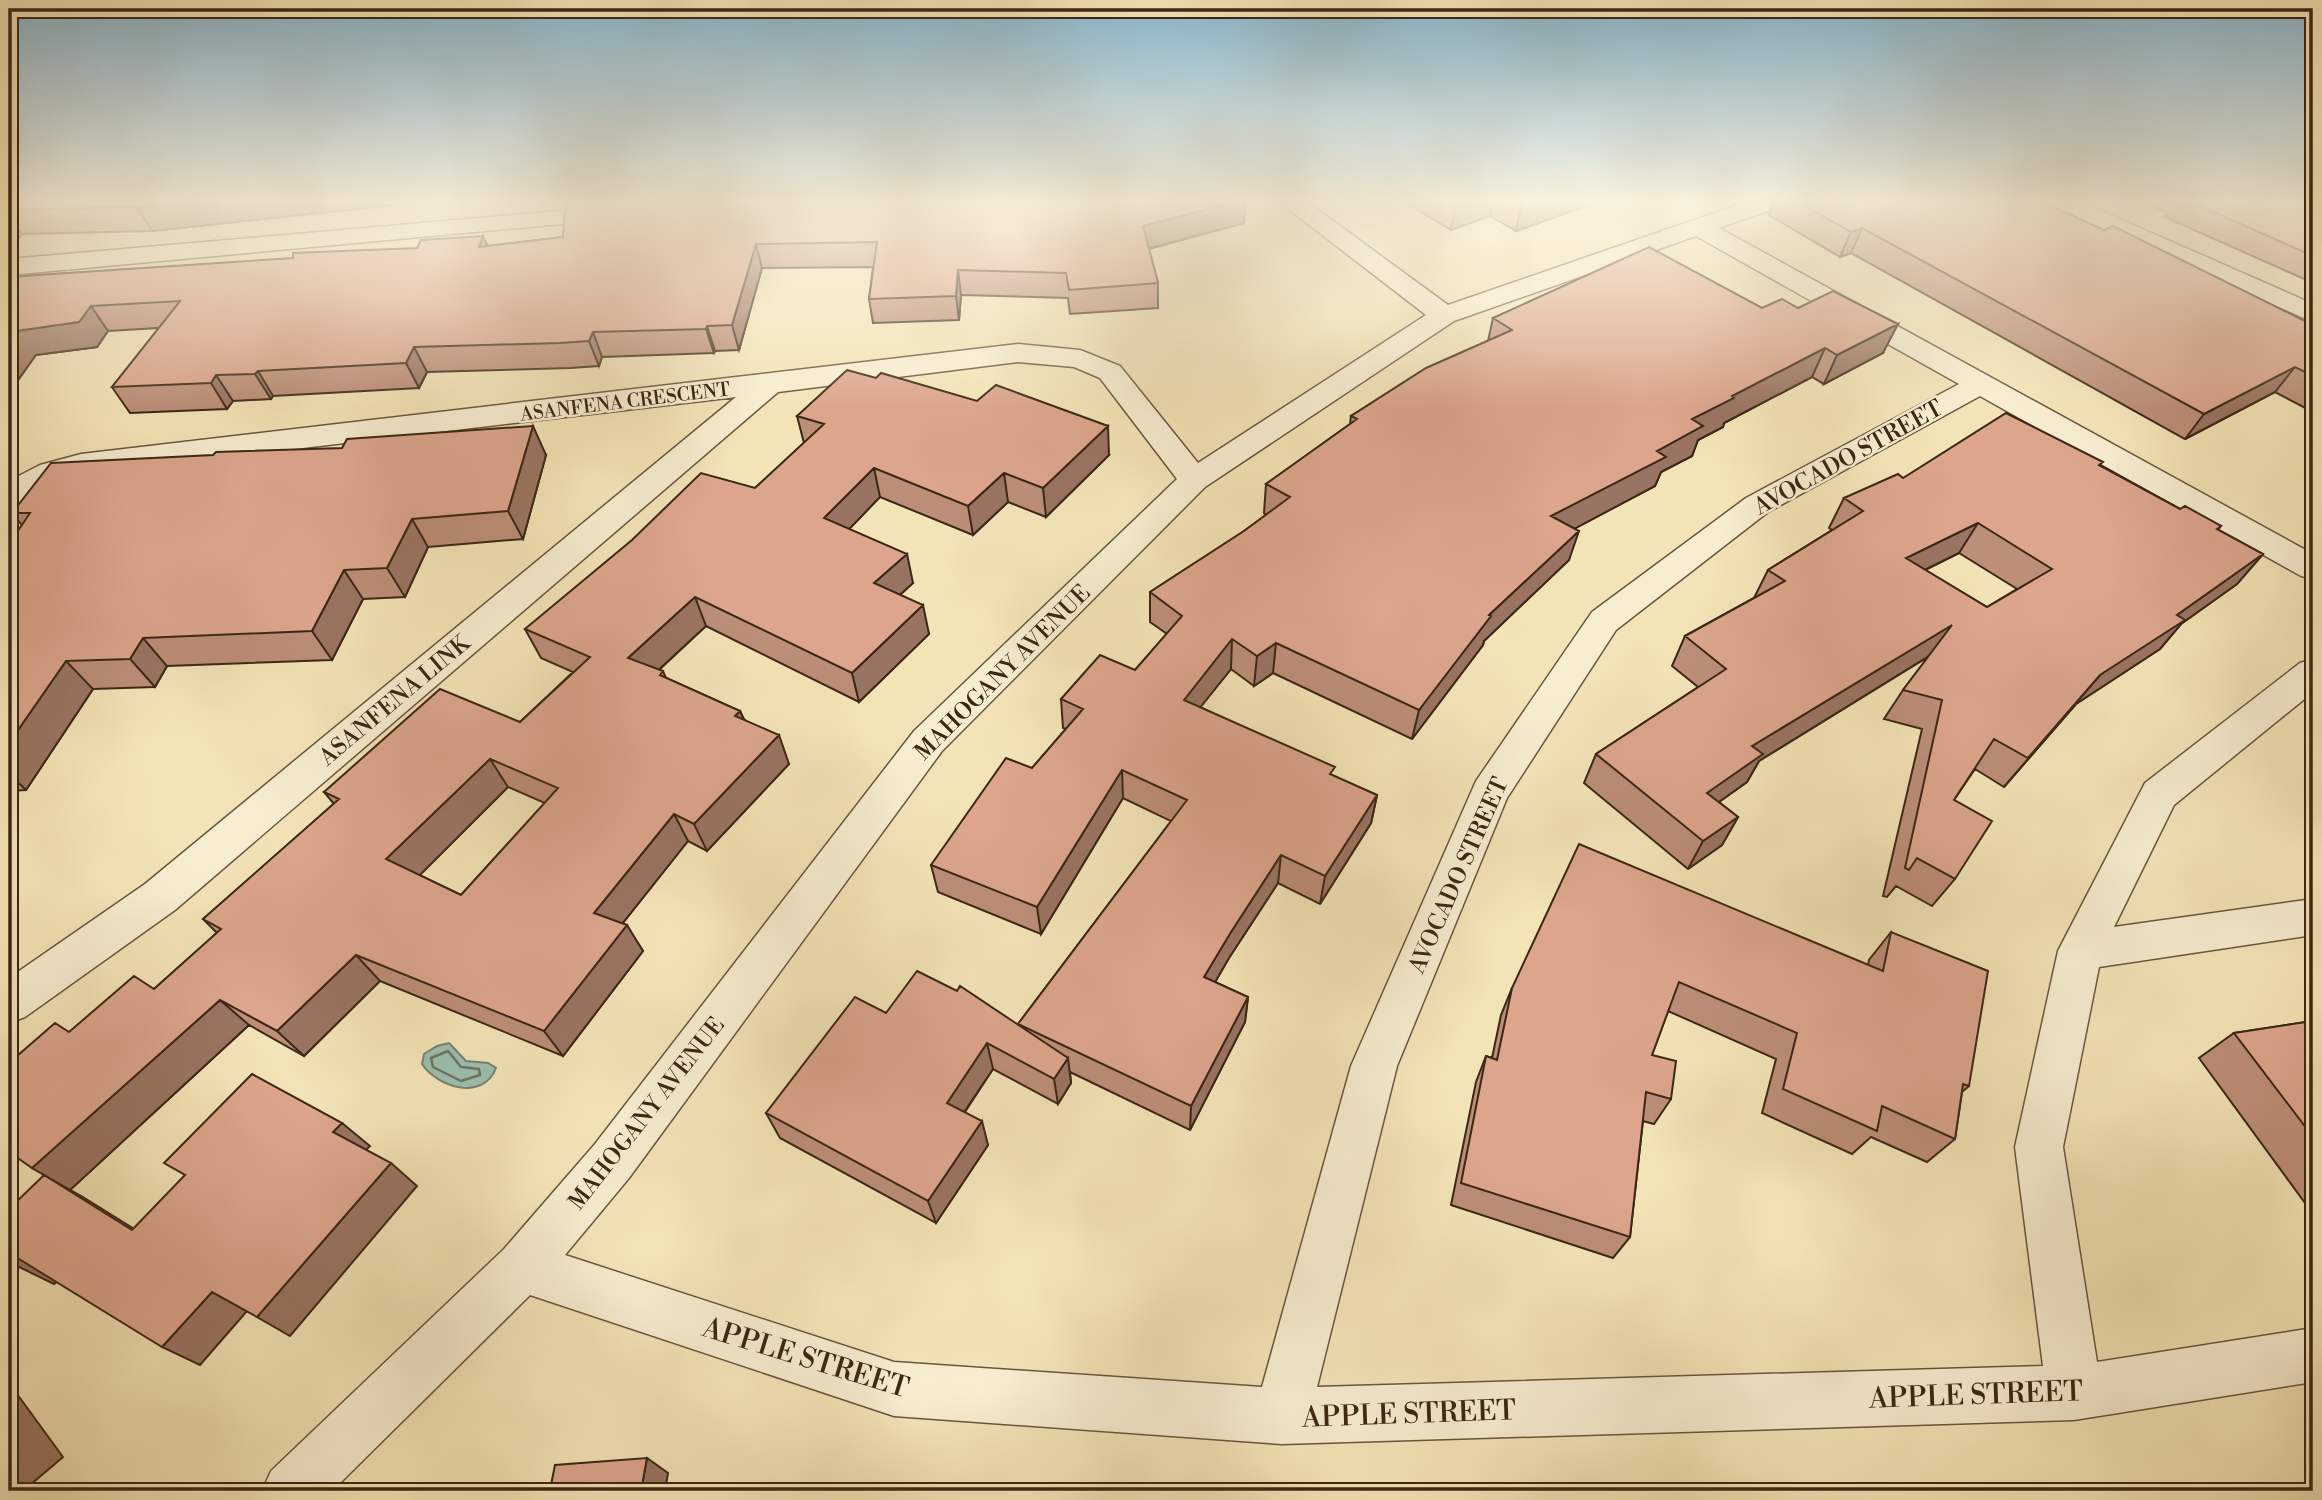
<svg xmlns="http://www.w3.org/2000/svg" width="2322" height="1500" font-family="'Libre Bodoni',serif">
  <rect width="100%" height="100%" fill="#f3e4b7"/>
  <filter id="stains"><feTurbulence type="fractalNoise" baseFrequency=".00286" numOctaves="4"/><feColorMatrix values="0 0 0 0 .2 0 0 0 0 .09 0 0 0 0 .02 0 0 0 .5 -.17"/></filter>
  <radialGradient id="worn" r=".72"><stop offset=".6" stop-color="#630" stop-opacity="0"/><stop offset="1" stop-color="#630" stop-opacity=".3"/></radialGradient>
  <path fill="#9bbfaf" stroke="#758271" stroke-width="2" d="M449,1043L466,1061L488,1063L496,1068C483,1102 437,1087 422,1064L424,1054L437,1046Z"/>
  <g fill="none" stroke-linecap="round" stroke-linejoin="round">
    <path stroke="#6b7362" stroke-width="2.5" d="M448,1051L461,1067L479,1069L480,1075L461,1081L433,1067L431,1058Z"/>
    <g stroke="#69563e" stroke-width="3">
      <path id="street" d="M1278,201H1306L1448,305L1749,201H1785L1782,206L1719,228L2313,554V579L2301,576L1980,396L1768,512L1616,630L1507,798L1397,1066L1317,1387L2043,1366L2015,1147L2058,951L2145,783L2300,663L2313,659V692L2174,805L2114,927L2313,899V935L2099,967L2063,1147L2097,1362L2313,1328V1382L2074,1420L1282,1444L894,1416L530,1295L332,1491H262L271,1471L504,1249L595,1144L914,731L1177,479L1100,378L1074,367L1018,362L778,392L175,910L25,1017L9,1023V978L145,884L736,397L81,474C51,480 35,500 9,507V481L40,465L81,454L1018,344L1080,350L1120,366L1198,463L1426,315ZM1696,236L1959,384L1746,498L1592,612L1476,781L1351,1066L1262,1387L894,1362L565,1255L629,1178L942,751L1205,487L1454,321Z
        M2047,201H2079L2313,304V322L2050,206Z
        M617,206L626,208L629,213L626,218L9,275V259Z"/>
    </g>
    <use href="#street" fill="#f7edd0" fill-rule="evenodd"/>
  </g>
  <path fill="#bd8e78" stroke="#3b2715" stroke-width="2" fill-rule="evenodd" d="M9,201H393L392,205L152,231L22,234L9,252Z
    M809,201V203L869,201H1245L1244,223L1149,249L1158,283V308L1070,314L1068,298L961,295L959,320L873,323L869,299L873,267L762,268L739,350L715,351L714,353L602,357L599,366L570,368L427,372L419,388L273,396L271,399L233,401L227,409L130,413L112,387L159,328L108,331L97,347L36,355L9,277L488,246L563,237Z
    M1403,201H1600L1516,231L1490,216L1451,230Z
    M1774,201H2040L2313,325V412L2275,392L2185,439L1851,253L1840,257L1769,215Z
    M2141,201H2313V283L2165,217L2168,213Z
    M1762,308L1883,353L1824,384L1812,377L1724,423L1723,427L1698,440L1692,456L1661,472L1655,486L1575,528L1569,560L1484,641L1483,645L1412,739L1273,673L1254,686L1231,669L1200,707L1333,776L1377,795L1371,823L1320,904L1278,883L1229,958L1215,982L1248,997L1245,1022L1190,1130L1070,1072L1071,1083L1058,1104L993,1069L965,1112L988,1145L936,1223L780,1138L766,1113L886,1013L1018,1024L1171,821L1123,798L1041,934L938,892L931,865L1032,768L1066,729L1063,728L1061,699L1135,670L1167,634L1150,622V592L1244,531L1266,515L1264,513L1266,484L1350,424L1351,416L1488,341L1493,318Z
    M797,416L1109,455L1046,517L1008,502L973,535L880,497L849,529L913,583L900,595L929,634L859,702L706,626L659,670L663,671L666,678L740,711L744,719L789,764L707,851L688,841L623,923L643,951L563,1056L380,981L304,1056L249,1025L70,1190L69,1032L154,989L217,933L203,919L334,804L324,792L520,722L573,672L541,658L525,629L755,488L804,443ZM508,787L545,803L461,895L419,875Z
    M546,455L523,539L428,547L405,597L363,599L332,660L167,666L155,687L93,689L26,790L9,791V544L22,525L12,513Z
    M2101,466L2180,509L2221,526L2218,530L2263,554L2237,584L2181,624L2160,649L2076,704L2004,787L1975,769L1954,800L1955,879L1932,906L1896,886L1887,897L1883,896L1922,729L1884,719L1903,690L1928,657L1759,761L1747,782L1719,802L1738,817L1722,845L1688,869L1584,783L1596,754L1698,687L1672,666L1685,636L1754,598L1768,570L1832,530L1829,528L1844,498L1903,478ZM1959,553L2017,589L1987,607L1925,570Z
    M1891,932L1969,1086L1962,1092L1955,1139L1927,1162L1871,1137L1852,1154L1762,1113L1776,1059L1668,1011L1652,1055L1671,1099L1654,1124L1643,1121L1630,1237L1613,1258L1451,1205L1476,1082L1486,1056L1492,1058L1501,1015L1512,988L1868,965L1869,960Z
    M2313,1021V1214L2199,1058L2234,1033Z"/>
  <path fill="#9a7462" stroke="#3b2715" stroke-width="2" d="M198,201H393L392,205L152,231L137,207Z
    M1238,201H1245L1244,223L1143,250V226Z
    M1460,201H1493L1490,216L1451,230L1456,202Z
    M1527,201H1600L1516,231L1522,203Z
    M9,216L22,234L9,252Z
    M1862,228L1851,253L1840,257L1851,232Z
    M483,236L494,260L479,247Z
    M756,244L762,268L739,350L732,325Z
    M958,270L961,295L959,320L956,296Z
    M91,306L108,331L97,347L36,355L9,393V342L17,331Z
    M1898,324L1883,353L1824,384L1837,355Z
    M707,326L715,351L714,353L706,329Z
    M593,332L602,357L599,366L589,341Z
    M414,347L427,372L419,388L406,363Z
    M1825,348L1812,377L1724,423L1723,427L1698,440L1692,456L1661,472L1655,486L1542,546L1551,516L1657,451L1692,419L1732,396Z
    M2295,367L2275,392L2185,439L2204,414Z
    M258,371L273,396L271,399L255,374Z
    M216,375L233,401L227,409L211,383Z
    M533,426L546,455L523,539L508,511Z
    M1108,426L1109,455L1046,517L1043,488Z
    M874,468L880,497L832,547L824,518Z
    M1004,473L1008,502L973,535L968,506Z
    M412,519L428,547L405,597L387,568Z
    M1978,523L1959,553L1888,588L1906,558Z
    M1579,531L1569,560L1484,641L1483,645L1412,739L1419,710L1489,615Z
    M907,554L913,583L881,612L874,583Z
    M2263,554L2237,584L2181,624L2160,649L2076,704L2004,787L2100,675L2177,615Z
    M344,570L363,599L332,660L312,631Z
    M695,597L706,626L641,686L628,658Z
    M923,605L929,634L859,702L852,673Z
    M1952,625L1932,654L1759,761L1747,782L1692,821L1707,793L1752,746Z
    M143,638L167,666L155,687L130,659Z
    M1232,639L1231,669L1183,729L1184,700Z
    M1276,643L1273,673L1254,686L1257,656Z
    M66,661L93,689L26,790L9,774V743Z
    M740,711L751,739L735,716Z
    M779,735L789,764L707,851L694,824Z
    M490,759L508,787L408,887L386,859Z
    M1122,770L1123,798L1041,934L1037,907Z
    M1377,795L1371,823L1320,904L1325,876Z
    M674,814L688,841L610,939L594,913Z
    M1738,817L1722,845L1688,869L1703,841Z
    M1281,855L1278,883L1229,958L1203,1003L1204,977L1231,932Z
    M627,925L643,951L563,1056L544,1031Z
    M356,955L380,981L304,1056L277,1031Z
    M1248,997L1245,1022L1190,1130L1191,1106Z
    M220,1000L249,1025L70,1190L32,1168Z
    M987,1043L993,1069L954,1127L947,1103Z
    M1068,1058L1071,1083L1058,1104L1054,1079Z
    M982,1121L988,1145L936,1223L928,1201Z
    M342,1123L370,1146L361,1155L333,1132Z
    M391,1163L417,1186L290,1336L257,1317Z
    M44,1175L83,1197L168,1250L132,1230Z
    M19,1259L60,1279L54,1284L13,1264Z
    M212,1292L247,1311L200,1365L162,1347Z
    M9,1383L63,1457L23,1491H9Z
    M647,1458L668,1473L665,1491H641Z"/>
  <path fill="#dca58c" stroke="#3b2715" stroke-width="2" fill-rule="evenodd" d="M9,201H198L137,207L9,210Z
    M593,201H801V203L869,201H1238L1143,226L1158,283L1069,290L1066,273L958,270L956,296L869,299L877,242L756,244L732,325L707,326L706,329L593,332L589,341L560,343L414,347L406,363L258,371L255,374L216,375L211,383L112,387L180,301L91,306L79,322L17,331L9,342V277L293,258V253L417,248L421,240L483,236L479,247L563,237L565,204Z
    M1796,201H2040L2104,230L2113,226L2313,325V376L2295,367L2204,414L1862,228L1851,232Z
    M2189,201H2313V256Z
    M1649,247L1762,308L1782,299L1798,308L1833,291L1898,324L1837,355L1825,348L1732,396L1734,398L1692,419L1703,426L1657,451L1666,457L1551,516L1579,531L1489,615L1491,616L1419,710L1276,643L1257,656L1232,639L1184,700L1335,767L1330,774L1377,795L1325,876L1281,855L1231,932L1204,977L1248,997L1191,1106L1018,1024L1187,800L1122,770L1037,907L931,865L1006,758L1032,768L1083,709L1061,699L1100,655L1135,670L1182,616L1150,592L1244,531L1290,497L1266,484L1357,419L1351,416L1426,368L1512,330L1493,318Z
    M847,370L876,378L881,373L977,401L996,385L1108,426L1043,488L1004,473L968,506L874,468L824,518L907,554L874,583L923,605L852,673L695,597L628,658L663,671L660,675L740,711L735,716L779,735L694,824L674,814L594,913L627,925L544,1031L356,955L277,1031L220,1000L32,1168L9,1152V1063L55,1023L69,1032L134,976L154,989L221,929L203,919L339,799L324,792L440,689L520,722L590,657L525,629L632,540L701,473L755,488L824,424L797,416ZM490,759L558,788L461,895L386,859Z
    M2006,413L2103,462L2099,465L2180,509L2185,506L2221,526L2217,529L2263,554L2177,615L2185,620L2100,675L2028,758L1994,739L1954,800L1992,821L1955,879L1917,858L1909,870L1905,868L1942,700L1903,690L1952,625L1752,746L1763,754L1707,793L1738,817L1703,841L1596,754L1726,669L1685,636L1785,581L1768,570L1863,511L1844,498L1898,474L1903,478ZM1978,523L2052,569L1987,607L1906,558Z
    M533,426L508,511L412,519L387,568L344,570L312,631L143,638L130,659L66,661L9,743V544L30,513H12L51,463L213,455L216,452L342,448L347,439Z
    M1579,844L1883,971L1891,932L1988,971L1969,1086L1963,1084L1955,1139L1882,1106L1877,1131L1783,1089L1797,1033L1679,982L1652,1055L1676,1061L1671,1099L1646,1092L1630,1237L1461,1183L1486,1056L1497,1060L1512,988Z
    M917,971L957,991L960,986L1068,1058L1054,1079L987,1043L947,1103L982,1121L928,1201L766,1113L855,997L886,1013Z
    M2313,1021V1137L2234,1033Z
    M252,1074L342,1123L333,1132L391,1163L257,1317L212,1292L162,1347L19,1259L13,1264L9,1261V1209L44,1175L132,1230L185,1175L164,1163Z
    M9,1431L17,1442L9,1449Z
    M647,1458L641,1491H473L551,1485L555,1465Z"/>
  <linearGradient id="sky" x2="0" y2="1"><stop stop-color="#89b8d1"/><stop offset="0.49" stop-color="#faf3df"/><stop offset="1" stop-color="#faf3df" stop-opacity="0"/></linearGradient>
  <rect width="2322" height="411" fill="url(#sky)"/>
  <g text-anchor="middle" stroke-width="5" stroke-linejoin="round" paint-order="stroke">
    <g font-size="19" fill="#3b2715" stroke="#f7edd0">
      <text transform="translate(625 401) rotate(-7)" y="7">ASANFENA CRESCENT</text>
    </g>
    <g font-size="23" fill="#3b2715" stroke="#f7edd0">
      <text transform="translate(1848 457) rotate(-29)" y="8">AVOCADO STREET</text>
      <text transform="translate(1002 672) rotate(-45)" y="8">MAHOGANY AVENUE</text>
      <text transform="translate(394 700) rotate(-40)" y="8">ASANFENA LINK</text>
      <text transform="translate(1458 875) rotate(-66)" y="8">AVOCADO STREET</text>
      <text transform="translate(646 1113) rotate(-52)" y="8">MAHOGANY AVENUE</text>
    </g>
    <g font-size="28" fill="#3b2715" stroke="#f7edd0">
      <text transform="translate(806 1357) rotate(17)" y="10">APPLE STREET</text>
      <text transform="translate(1976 1394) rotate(-2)" y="10">APPLE STREET</text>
      <text transform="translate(1409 1413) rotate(-2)" y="10">APPLE STREET</text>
    </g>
  </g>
  <rect width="2322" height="1500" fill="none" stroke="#f3e4b7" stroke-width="35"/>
  <rect x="10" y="10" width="2301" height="1479" fill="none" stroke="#3b2715" stroke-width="3.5"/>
  <rect x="18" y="18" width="2287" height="1465" fill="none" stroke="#3b2715" stroke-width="2"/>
  <rect width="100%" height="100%" filter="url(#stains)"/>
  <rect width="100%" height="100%" fill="url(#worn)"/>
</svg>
